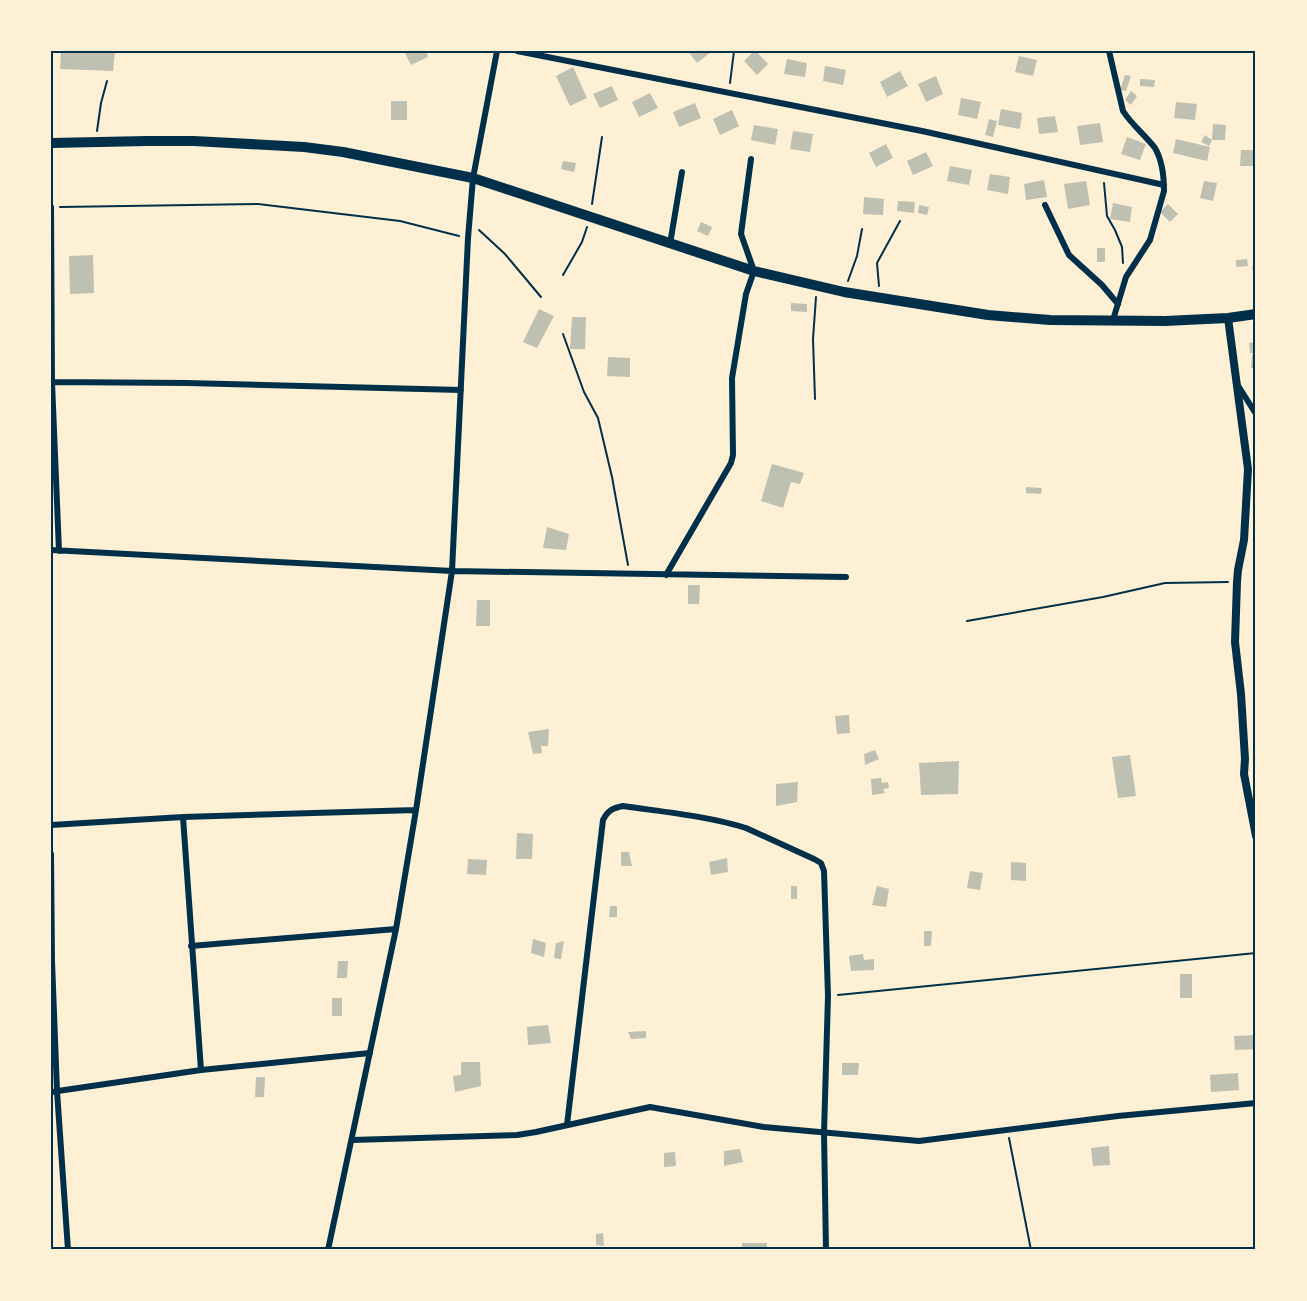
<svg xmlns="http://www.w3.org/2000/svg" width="1307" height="1301" font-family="'DejaVu Sans',sans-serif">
  <rect width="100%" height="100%" fill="#fdf0d5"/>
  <path fill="#bec0b2" d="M61,51H115L113,71L60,69Z
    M404,51H426L428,57L411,65Z
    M688,51H710L711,52L697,63Z
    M754,51H756L768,64L757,75L744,61Z
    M1019,56L1037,60L1033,76L1015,72Z
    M787,59L807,63L805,77L784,74Z
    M825,66L846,70L843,85L823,81Z
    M573,67L587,98L570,106L556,76Z
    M900,71L908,86L887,97L880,82Z
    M1125,75L1131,76L1126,91L1120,90Z
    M936,76L943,94L926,102L918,84Z
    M1140,79L1155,80L1154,87L1140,86Z
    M612,86L618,100L600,108L593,94Z
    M1131,91L1137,96L1131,105L1125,100Z
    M650,93L658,108L639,117L632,102Z
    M961,98L981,102L977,119L958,115Z
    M391,101H407V120H391Z
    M1176,102L1197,104L1195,120L1174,118Z
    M695,103L701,118L679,127L673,112Z
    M1001,109L1022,113L1020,129L998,125Z
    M732,110L739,126L720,135L713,119Z
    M1055,116L1058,132L1039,134L1037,118Z
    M989,119L997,121L993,137L985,135Z
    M1100,123L1103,142L1080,145L1077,126Z
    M1213,124L1226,125L1225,140H1212Z
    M754,125L778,129L775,145L751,140Z
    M793,131L813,134L810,152L790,149Z
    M1205,135L1212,140L1209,146L1201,142Z
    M1127,137L1146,144L1140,160L1121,154Z
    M1176,139L1210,147L1207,161L1173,153Z
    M886,144L893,158L876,167L869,153Z
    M1241,150H1254L1253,166H1240Z
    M926,152L933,166L913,175L907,161Z
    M563,161L576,163L574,172L561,169Z
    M950,166L972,170L969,185L947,181Z
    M990,174L1010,177L1008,194L987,190Z
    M1044,180L1047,197L1026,200L1024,184Z
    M1086,181L1090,205L1068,209L1064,184Z
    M1204,181L1217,183L1213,201L1200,198Z
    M864,197L884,199L883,215L863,214Z
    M898,201L915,202L914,213L897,211Z
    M1113,203L1132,207L1130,222L1110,219Z
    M1168,204L1178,214L1170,222L1160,212Z
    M919,205L929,207L927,215L918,213Z
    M701,222L712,227L708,236L697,231Z
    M1097,248H1105V262H1097Z
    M1255,254H1256V271L1252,270Z
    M93,255L94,293L70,294L69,256Z
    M1247,259L1248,266L1236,267V260Z
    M791,303L807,304V312L791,311Z
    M539,309L554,316L537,348L523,342Z
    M572,317H586L585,349H570Z
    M1256,342V353H1250L1249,343Z
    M1252,354L1256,355V368H1251Z
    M608,357L630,358V377L607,376Z
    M772,464L804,473L800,484L791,482L783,508L761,501Z
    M1026,487L1042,488L1041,494L1026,493Z
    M547,527L569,534L566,550L543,548Z
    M688,585H700L699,604H688Z
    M477,600H490V626H476Z
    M849,715L850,733L837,734L835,716Z
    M549,729L548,746H541L542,753L533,754L528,732Z
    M875,750L879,759L865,765L864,754Z
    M1130,755L1136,796L1118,798L1112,757Z
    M959,761L958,794L921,795L919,763Z
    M881,778L882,783L888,782L889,788L883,789L885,793L872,795L871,779Z
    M798,782L797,802L776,806V784Z
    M517,833L533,834L532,859H516Z
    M621,852H629L632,866H621Z
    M727,858L728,872L711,875L709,862Z
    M468,859L487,860L486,875L467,874Z
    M1011,862L1026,863V881L1011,880Z
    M970,871L983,873L980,890L967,888Z
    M791,886H797V899H791Z
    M877,886L889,889L886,907L872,905Z
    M610,906H617V917H609Z
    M924,931H932L931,946H924Z
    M533,939L546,943L544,957L531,953Z
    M564,941L561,959L554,958L556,943Z
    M863,954L864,960L874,959V970L851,971L849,956Z
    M338,961H348L347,978H337Z
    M1180,974H1192V998H1180Z
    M332,998H342V1016H332Z
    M548,1025L551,1043L528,1045L527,1027Z
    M646,1031V1038L631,1039L628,1032Z
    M1256,1035V1049L1235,1050L1234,1036Z
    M461,1062H480L481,1086L455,1092L453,1076L461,1075Z
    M842,1063H859L858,1075H842Z
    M1238,1073L1239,1090L1211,1092L1210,1075Z
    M256,1077H265L264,1097H255Z
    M1109,1146L1110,1165L1093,1166L1091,1148Z
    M740,1149L743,1162L724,1166V1151Z
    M675,1152L676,1166L664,1167V1153Z
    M603,1233L604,1246L596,1245V1234Z
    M742,1243H767V1250H742Z"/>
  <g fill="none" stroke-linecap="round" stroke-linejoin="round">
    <path stroke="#003049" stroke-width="2" d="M730,83L734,51
      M97,131L101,103L107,81
      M1104,183L1107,216L1115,230L1122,247L1123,263
      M592,204L602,137
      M60,207L258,204L400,221L459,236
      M479,230L505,254L541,297
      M563,275L582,242L587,227
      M848,281L857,256L862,229
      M879,286L877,263L900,221
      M563,334L584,392L598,418L612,477L628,565
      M815,399L813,339L816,297
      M967,621L1103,597L1165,583L1228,582
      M838,995L1256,953
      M1009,1138L1031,1250"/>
    <path stroke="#003049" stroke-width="6" d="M517,51L922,131L1164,185
      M1109,51L1123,111C1132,125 1145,135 1155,148C1162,160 1164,177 1164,191L1150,240L1126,277L1113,320
      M1045,205L1069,255L1102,285L1118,304
      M51,207L52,382L59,551
      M670,244L682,172
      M51,382L187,383L461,390
      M1237,384L1256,414
      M51,550L452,571L846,577
      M666,575L731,463L733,455L732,378L746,294L754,271L741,234L751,159
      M183,817L201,1070
      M51,825L183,817L416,810
      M51,854L52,961L57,1091L68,1250
      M191,946L396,929
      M51,1092L201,1070L370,1053
      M567,1125L603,820C608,810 613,808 623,806C664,812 707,816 746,828L814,859L821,863L824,871L828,996L824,1133L826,1250
      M352,1140L517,1135L536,1132L650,1107L764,1127L919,1141L1118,1116L1256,1103
      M328,1250L396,929L416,810L452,571L468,238L473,178L497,51"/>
    <path stroke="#003049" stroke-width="8" d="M1228,318L1248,469L1244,540L1238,570L1237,582L1235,642L1241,694L1245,759L1244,774L1256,836"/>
    <path stroke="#003049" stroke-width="10" d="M51,143L147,141H194L304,147L343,152L473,178L754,271L844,292L988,315L1050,320L1165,321L1228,318L1256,314"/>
  </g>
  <rect width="1307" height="1301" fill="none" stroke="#fdf0d5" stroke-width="105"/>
  <rect x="52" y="52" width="1202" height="1196" fill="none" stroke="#003049" stroke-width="2"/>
</svg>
